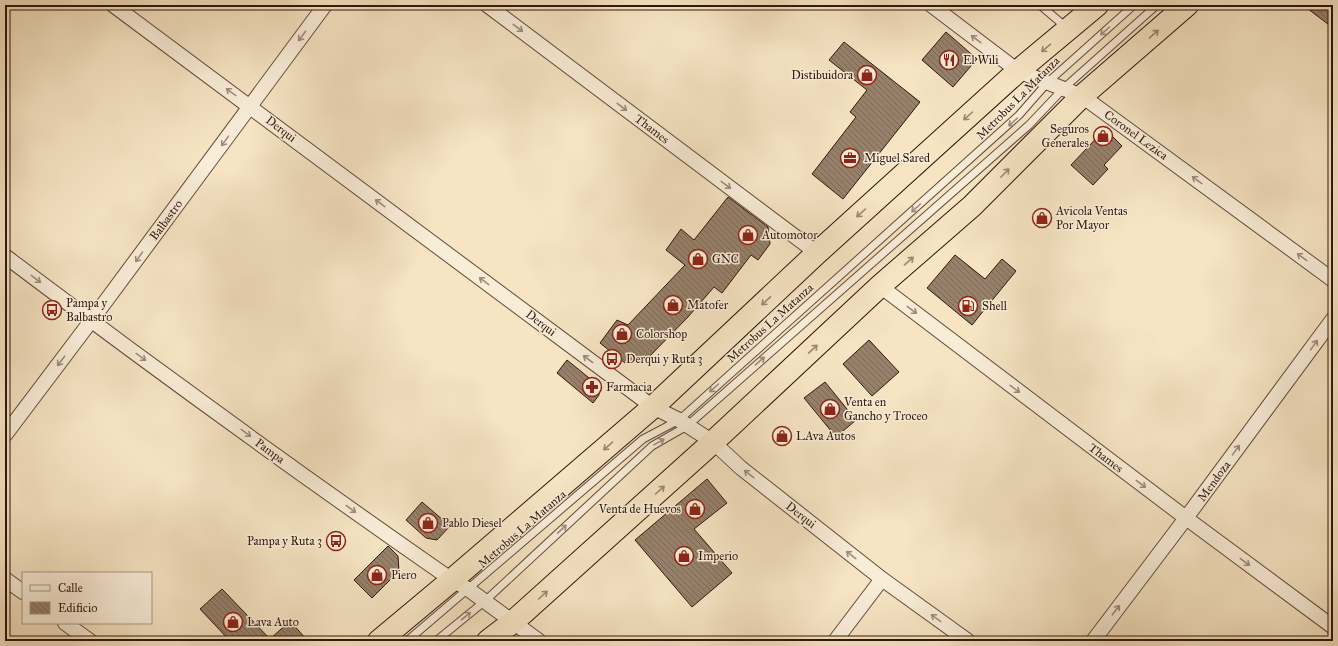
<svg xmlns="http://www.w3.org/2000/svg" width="1338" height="646" font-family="'IM FELL Great Primer',serif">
  <defs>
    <pattern id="building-back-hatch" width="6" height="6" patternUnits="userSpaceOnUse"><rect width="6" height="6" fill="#97816b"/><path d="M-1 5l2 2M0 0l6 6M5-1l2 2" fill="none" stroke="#7c6956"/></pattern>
  </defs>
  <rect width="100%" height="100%" fill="#f6e4c3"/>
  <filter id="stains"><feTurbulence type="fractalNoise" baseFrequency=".005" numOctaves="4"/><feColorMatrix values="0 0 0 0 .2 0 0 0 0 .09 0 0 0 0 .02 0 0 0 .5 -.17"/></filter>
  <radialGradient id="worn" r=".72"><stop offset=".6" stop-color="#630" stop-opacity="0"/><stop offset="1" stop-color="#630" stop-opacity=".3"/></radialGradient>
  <path fill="url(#building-back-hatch)" stroke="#30160b" d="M1303,5H1333V28Z
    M946,32L977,59L953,87L922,60Z
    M844,42L920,102L843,199L812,174L856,117L850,112L867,90L829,60Z
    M1105,129L1122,146L1104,165L1108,169L1093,185L1071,165Z
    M728,197L768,227L770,244L758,260L751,255L722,293L714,287L688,317L645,361L625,363L600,343L617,320L628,325L685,265L666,250L681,229L694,240Z
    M955,255L985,279L1002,259L1016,271L972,325L927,288Z
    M869,340L899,372L872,396L843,364Z
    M567,360L599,386V395L593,403L557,373Z
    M825,382L856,420L836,437L804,398Z
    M707,479L727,503L694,529L732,573L692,607L635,540Z
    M422,502L450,526L437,540L426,538L406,520Z
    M388,546L398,556L399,571L372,598L354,580Z
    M222,589L270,639L290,621L308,641H230L200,609Z"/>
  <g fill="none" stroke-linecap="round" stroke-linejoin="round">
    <g stroke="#624a39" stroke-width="9">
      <path id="service" d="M1040,5L1067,28
        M407,641L643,439L679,420L1019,115L1048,82L1134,5
        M436,641L485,601L652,446L687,426L1029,125L1064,88L1157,5"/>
    </g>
    <g stroke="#624a39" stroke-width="16">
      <path id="minor" d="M113,5L653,407L679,420L713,442L741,468L882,579L968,641
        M487,5L817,253
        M931,5L1018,71L1082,96L1333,280
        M5,256C152,367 301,475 452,580L468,589L539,641
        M880,286L1186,518L1333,627
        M5,435L91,321L325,5
        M5,579L23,592
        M65,623L90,641
        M835,641L882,579
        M1093,641L1186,518L1333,319"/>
    </g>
    <g stroke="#30160b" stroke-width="24">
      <path id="trunk" d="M379,641L452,580L653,407L817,253L1018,71L1097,5
        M488,641L514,621L713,442L880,286L972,206L1082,96L1187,5"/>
    </g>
    <use href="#service" stroke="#f9edd8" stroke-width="7"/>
    <use href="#minor" stroke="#f9edd8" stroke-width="14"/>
    <use href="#trunk" stroke="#f6e4c3" stroke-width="22"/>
  </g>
  <defs><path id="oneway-shaft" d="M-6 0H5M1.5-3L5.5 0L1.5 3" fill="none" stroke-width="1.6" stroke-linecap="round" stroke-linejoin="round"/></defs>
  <g stroke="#9f8c7c">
    <use href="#oneway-shaft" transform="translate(518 28) rotate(37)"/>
    <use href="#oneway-shaft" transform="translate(1105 31) rotate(138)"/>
    <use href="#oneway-shaft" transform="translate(302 36) rotate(127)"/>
    <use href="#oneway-shaft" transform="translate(976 39) rotate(-143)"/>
    <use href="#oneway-shaft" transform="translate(231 92) rotate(-144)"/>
    <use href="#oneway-shaft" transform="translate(622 107) rotate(37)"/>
    <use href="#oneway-shaft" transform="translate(1013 122) rotate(138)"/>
    <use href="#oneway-shaft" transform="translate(225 141) rotate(126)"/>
    <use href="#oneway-shaft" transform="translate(1197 180) rotate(-144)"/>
    <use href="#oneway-shaft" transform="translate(726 185) rotate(37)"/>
    <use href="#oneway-shaft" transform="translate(380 203) rotate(-143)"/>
    <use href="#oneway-shaft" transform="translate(916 208) rotate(138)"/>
    <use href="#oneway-shaft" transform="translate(139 257) rotate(126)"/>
    <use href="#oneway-shaft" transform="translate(1302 257) rotate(-144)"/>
    <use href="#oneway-shaft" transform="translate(36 279) rotate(37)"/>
    <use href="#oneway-shaft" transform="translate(484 281) rotate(-143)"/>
    <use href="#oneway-shaft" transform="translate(912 310) rotate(37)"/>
    <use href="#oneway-shaft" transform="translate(1314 345) rotate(-54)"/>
    <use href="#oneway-shaft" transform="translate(141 357) rotate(36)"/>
    <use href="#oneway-shaft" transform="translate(588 359) rotate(-143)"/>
    <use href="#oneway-shaft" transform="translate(61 361) rotate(127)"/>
    <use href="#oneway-shaft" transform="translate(760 361) rotate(-41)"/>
    <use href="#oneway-shaft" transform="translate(714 388) rotate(138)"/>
    <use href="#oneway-shaft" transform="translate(1015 389) rotate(37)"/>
    <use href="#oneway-shaft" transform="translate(246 433) rotate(36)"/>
    <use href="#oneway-shaft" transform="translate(659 442) rotate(-29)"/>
    <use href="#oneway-shaft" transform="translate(1236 450) rotate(-54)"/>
    <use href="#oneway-shaft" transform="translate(749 474) rotate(-142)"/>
    <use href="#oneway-shaft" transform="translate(1141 484) rotate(37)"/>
    <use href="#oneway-shaft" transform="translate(351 509) rotate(36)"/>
    <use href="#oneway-shaft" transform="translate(562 529) rotate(-43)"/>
    <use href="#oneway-shaft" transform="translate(851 555) rotate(-142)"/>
    <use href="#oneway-shaft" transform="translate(1245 562) rotate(37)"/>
    <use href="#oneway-shaft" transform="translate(1116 610) rotate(-53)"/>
    <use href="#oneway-shaft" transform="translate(466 616) rotate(-39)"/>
    <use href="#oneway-shaft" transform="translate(936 618) rotate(-144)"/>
  </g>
  <g stroke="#9d8770">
    <use href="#oneway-shaft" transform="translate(1154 34) rotate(-41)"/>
    <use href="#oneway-shaft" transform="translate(1046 48) rotate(140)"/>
    <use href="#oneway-shaft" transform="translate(968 116) rotate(138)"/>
    <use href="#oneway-shaft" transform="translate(1005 173) rotate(-45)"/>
    <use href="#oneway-shaft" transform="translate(861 213) rotate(138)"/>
    <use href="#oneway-shaft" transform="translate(909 261) rotate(-41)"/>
    <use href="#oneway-shaft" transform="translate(766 301) rotate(137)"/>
    <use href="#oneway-shaft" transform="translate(813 349) rotate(-43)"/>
    <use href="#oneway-shaft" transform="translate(608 446) rotate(139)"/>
    <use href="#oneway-shaft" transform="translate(660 490) rotate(-42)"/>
    <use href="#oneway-shaft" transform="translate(543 595) rotate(-42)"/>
  </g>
  <defs>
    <g id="restaurant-ring" transform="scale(1)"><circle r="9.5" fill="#f9edd8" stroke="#8f2418" stroke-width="1.5"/><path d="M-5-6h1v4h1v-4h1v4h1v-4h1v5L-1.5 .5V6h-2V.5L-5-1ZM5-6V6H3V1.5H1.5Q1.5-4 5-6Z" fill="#8f2418"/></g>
    <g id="shop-ring" transform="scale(1)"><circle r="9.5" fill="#f9edd8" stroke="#8f2418" stroke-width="1.5"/><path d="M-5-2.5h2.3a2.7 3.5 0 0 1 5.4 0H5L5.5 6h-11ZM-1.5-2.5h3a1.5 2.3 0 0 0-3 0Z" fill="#8f2418"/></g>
    <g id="office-ring" transform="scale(1)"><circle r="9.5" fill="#f9edd8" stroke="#8f2418" stroke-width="1.5"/><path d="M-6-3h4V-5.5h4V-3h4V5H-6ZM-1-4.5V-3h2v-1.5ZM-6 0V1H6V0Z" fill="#8f2418"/></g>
    <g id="fuel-ring" transform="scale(1)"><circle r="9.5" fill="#f9edd8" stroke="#8f2418" stroke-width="1.5"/><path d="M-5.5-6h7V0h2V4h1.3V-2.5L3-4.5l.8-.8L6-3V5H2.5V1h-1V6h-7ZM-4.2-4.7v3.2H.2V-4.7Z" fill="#8f2418"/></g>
    <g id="bus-ring" transform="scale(1)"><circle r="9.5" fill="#f9edd8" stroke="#8f2418" stroke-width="1.5"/><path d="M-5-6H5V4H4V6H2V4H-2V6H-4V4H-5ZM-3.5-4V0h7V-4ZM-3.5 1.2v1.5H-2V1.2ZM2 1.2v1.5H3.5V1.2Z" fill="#8f2418"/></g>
    <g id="pharmacy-ring" transform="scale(1)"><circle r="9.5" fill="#f9edd8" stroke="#8f2418" stroke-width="1.5"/><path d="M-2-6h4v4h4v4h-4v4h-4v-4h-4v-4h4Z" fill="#8f2418"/></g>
  </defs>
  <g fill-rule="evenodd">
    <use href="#restaurant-ring" x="949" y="60"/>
    <use href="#shop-ring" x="867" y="75"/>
    <use href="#shop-ring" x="1103" y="136"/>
    <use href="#office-ring" x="850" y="158"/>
    <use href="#shop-ring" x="1042" y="218"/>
    <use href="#shop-ring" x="748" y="235"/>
    <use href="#shop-ring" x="698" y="259"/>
    <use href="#shop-ring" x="673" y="305"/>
    <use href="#fuel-ring" x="968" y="306"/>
    <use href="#bus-ring" x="52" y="310"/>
    <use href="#shop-ring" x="622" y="334"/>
    <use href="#bus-ring" x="612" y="359"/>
    <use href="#pharmacy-ring" x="592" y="387"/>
    <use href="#shop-ring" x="830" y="409"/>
    <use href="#shop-ring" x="782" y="436"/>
    <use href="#shop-ring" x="695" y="509"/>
    <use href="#shop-ring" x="428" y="523"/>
    <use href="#bus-ring" x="336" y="541"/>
    <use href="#shop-ring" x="684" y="556"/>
    <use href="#shop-ring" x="377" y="575"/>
    <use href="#shop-ring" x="233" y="622"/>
  </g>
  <g text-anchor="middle" stroke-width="3" stroke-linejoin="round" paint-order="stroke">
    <g font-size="12" fill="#30160b" stroke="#f9edd8" text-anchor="start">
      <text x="963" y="64">El Wili</text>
      <text x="853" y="79" text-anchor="end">Distibuidora</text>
      <text x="1089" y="133" text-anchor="end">Seguros<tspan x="1089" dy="14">Generales</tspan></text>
      <text x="864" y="162">Miguel Sared</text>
      <text x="1056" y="215">Avicola Ventas<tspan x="1056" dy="14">Por Mayor</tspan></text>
      <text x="762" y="239">Automotor</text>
      <text x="712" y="263">GNC</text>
      <text x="66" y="307">Pampa y<tspan x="66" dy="14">Balbastro</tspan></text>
      <text x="687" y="309">Matofer</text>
      <text x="982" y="310">Shell</text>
      <text x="636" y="338">Colorshop</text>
      <text x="626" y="363">Derqui y Ruta 3</text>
      <text x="606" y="391">Farmacia</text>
      <text x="844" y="406">Venta en<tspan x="844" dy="14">Gancho y Troceo</tspan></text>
      <text x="796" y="440">LAva Autos</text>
      <text x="681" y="513" text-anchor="end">Venta de Huevos</text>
      <text x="442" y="527">Pablo Diesel</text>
      <text x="322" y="545" text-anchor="end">Pampa y Ruta 3</text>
      <text x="698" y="560">Imperio</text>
      <text x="391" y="579">Piero</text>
      <text x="247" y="626">Lava Auto</text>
    </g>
    <g font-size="12" fill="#30160b" stroke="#f9edd8">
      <text transform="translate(1018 98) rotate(-45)" y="4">Metrobus La Matanza</text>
      <text transform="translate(281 129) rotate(37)" y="4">Derqui</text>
      <text transform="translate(652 129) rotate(37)" y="4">Thames</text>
      <text transform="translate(1136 135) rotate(36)" y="4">Coronel Lezica</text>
      <text transform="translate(166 220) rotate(-54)" y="4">Balbastro</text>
      <text transform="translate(541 323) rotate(37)" y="4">Derqui</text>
      <text transform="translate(770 323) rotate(-42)" y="4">Metrobus La Matanza</text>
      <text transform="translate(270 451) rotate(36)" y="4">Pampa</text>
      <text transform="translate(1106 458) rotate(37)" y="4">Thames</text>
      <text transform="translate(1214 481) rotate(-54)" y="4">Mendoza</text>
      <text transform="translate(801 515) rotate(38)" y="4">Derqui</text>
      <text transform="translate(522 529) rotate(-41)" y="4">Metrobus La Matanza</text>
    </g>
  </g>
  <rect width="1338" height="646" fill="none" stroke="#f6e4c3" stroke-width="20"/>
  <rect x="6" y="6" width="1326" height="634" fill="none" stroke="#30160b" stroke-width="2"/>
  <rect x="10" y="10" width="1318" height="626" fill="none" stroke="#30160b"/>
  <rect x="22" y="572" width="130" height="52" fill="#f9edd8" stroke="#a99786"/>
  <rect x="30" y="585" width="20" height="6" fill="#f9edd8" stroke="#a99786"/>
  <text x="58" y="592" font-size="12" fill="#30160b">Calle</text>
  <rect x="30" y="602" width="20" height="12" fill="url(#building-back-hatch)" stroke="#a99786"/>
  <text x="58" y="612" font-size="12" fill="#30160b">Edificio</text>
  <rect width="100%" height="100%" filter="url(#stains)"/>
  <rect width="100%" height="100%" fill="url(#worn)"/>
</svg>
